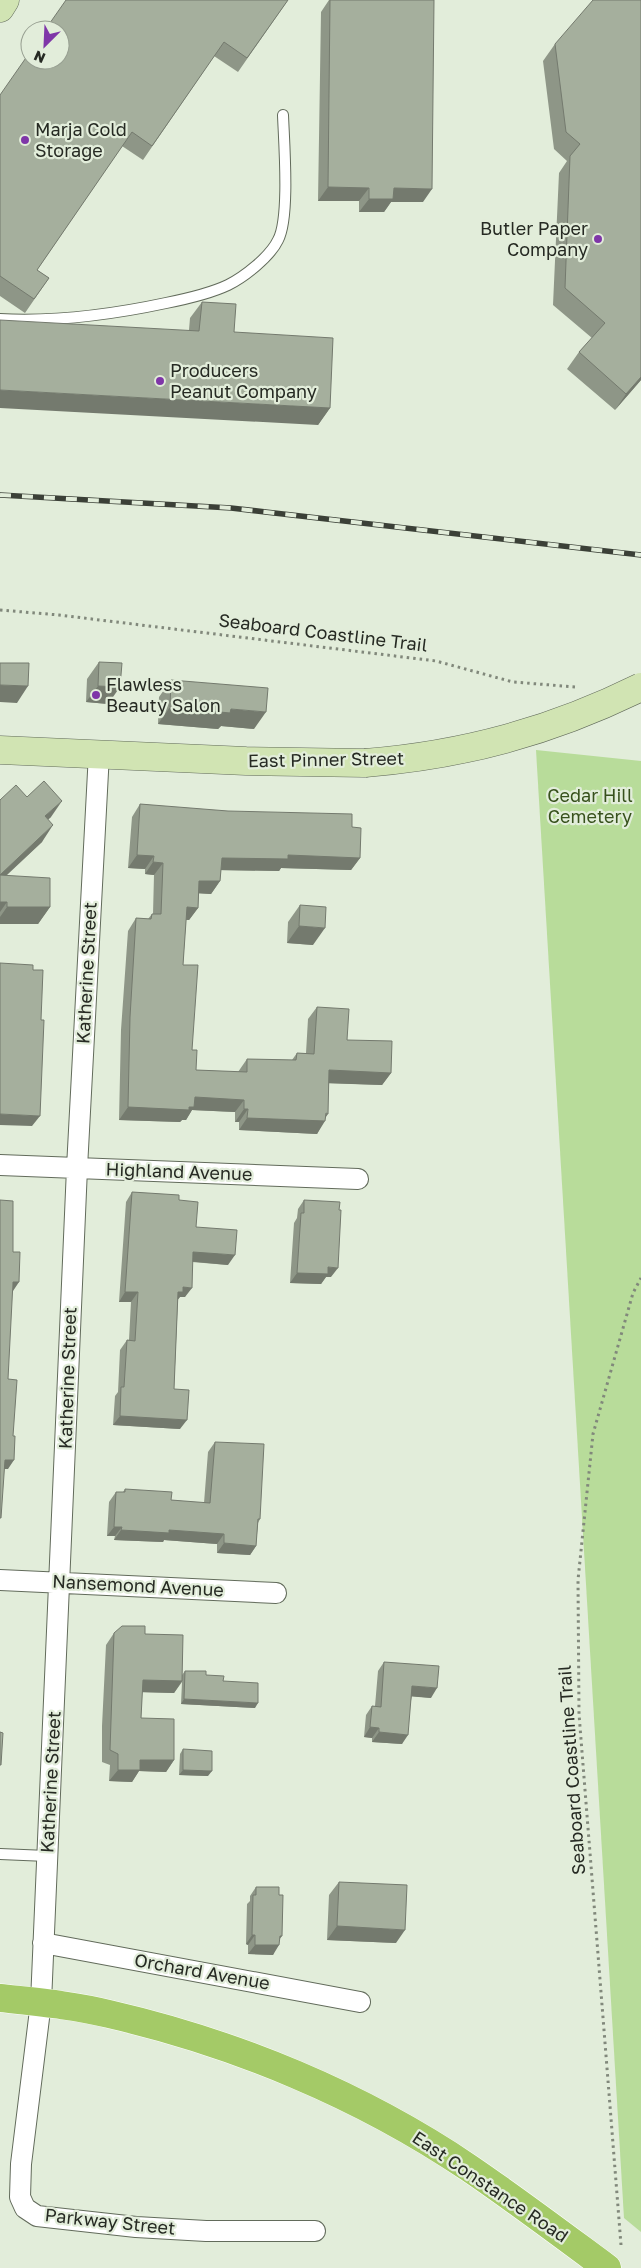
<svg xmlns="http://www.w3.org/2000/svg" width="641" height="2268" font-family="'Golos Text',sans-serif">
  <rect width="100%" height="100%" fill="#e2edda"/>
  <path fill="#b8dc9a" d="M536,750L641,761V2232L624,2218Z"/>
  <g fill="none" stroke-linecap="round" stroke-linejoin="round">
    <g stroke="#626b5b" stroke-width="12">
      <path id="lane" d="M0,319C57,322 110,315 166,303C186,299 209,294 228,285C244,277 270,257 278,240C290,218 284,143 283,115
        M0,1854L47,1856"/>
    </g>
    <g stroke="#626b5b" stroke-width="22">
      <path id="street" d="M99,753L77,1168L41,2002L21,2164L20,2197L25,2208L37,2216L136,2227L206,2231H315
        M0,1165L358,1179
        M0,1580L276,1593
        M43,1943L360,2002"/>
    </g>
    <g stroke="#626b5b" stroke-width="29">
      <path id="secondary" d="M0,8L5,0
        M0,750L246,761L365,763"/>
    </g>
    <g stroke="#fff" stroke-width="29">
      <path id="primary" d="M0,1998C36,2002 73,2005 109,2014C235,2043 361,2095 469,2168C516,2200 561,2234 607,2268"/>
    </g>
    <path stroke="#81887b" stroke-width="3" stroke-dasharray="2.5 4" stroke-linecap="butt" d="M0,610L59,615L436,661L513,682L576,687
      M621,2245L579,1714L578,1580L593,1434L633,1293L641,1278"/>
    <use href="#lane" stroke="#fff" stroke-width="10"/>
    <use href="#street" stroke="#fff" stroke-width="20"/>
    <use href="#secondary" stroke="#d1e4b3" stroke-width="28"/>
    <use href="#primary" stroke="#a4ca67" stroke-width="28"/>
    <g stroke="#3b4037" stroke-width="5.5">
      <path id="rail" d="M0,495L231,508L641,555"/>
    </g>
    <use href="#rail" stroke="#e2edda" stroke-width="4" stroke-dasharray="11" stroke-linecap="butt"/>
    <g stroke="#626b5b" stroke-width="29" stroke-linecap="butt">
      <path id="secondary-bridge" d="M365,763C464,755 552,731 641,687"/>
    </g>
    <use href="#secondary-bridge" stroke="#d1e4b3" stroke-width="28"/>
  </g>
  <path fill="#8e9687" d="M288,0L238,72L214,56L143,160L122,146L37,270L49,278L25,313L0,296V95Z
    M329,0H330L423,202H391L384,212H359V201H318L321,12Z
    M641,0V380L615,410L567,369L579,352L592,338L553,305L559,173L567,161L554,149L543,61L555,44Z
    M202,302L234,332L330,408L318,425L189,330L190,318Z
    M99,662L108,704L86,702L87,679Z
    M171,680L254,729L221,726L218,729L158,724L159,697Z
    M27,797L51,817L48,819L42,842L6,876L50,907L38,924H0V800Z
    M140,804L352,827L360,858L351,870L281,868L279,871L221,870L220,881L211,894L199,893L198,908L189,920H186L183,965L192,1050L196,1070L238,1072L247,1059L292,1060L297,1053H306L308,1019L317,1007L347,1040L391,1073L382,1085L329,1083L326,1117L317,1134L239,1130V1122H235V1112L192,1110L186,1120H182L180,1122L119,1120L121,1030L128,931L136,918L148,919L152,914H153L154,875L145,874V869L128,868L132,817Z
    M300,905L313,945L287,943L288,922Z
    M132,1192L179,1200L196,1227L228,1265L192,1262L185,1297H180L178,1299L174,1389L180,1429L113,1425L115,1396L118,1392L120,1350L127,1340H129L131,1302H119L126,1202Z
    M304,1200L331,1277H326L321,1284L290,1283L294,1223L297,1218L298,1209Z
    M215,1442L260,1519L258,1523L256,1546L250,1555L217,1553V1544L164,1540L163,1542L114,1540L115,1536H107L109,1502L116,1492H123L125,1489L171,1500L204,1503L208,1452Z
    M114,1633L145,1634L182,1675L185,1671L206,1675L223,1681L255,1708L181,1704L182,1682L174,1693L142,1692L141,1718L174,1760L166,1772L139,1771L132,1782L109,1781L110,1765L102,1762V1726L106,1645Z
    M384,1662L431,1698L412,1696L402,1744L372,1742V1738L364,1737L366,1715L372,1706H375L378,1671Z
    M183,1749L208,1776L179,1775L180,1754Z
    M339,1882L396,1943L327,1940L329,1895Z
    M256,1887L279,1939L273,1955L248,1954V1945L246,1944L247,1904L250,1901V1896Z"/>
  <path fill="#747a6e" d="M328,187L369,188L359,201H318Z
    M394,188L432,189L423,202H391L384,212H359L369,199Z
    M641,377V380L615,410L626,394Z
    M0,390L330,408L318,425L0,408Z
    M0,685L28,686L17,703L0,702Z
    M98,686L120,687L108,704L86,702Z
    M170,707L231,709L266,712L254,729L221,726L218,729L158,724Z
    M62,801L51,817L34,833L45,816Z
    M53,825L42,842L0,881V875Z
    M137,855L154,856L145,869L128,868Z
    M288,855L360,858L351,870L281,868L279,871L214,870L222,858Z
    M153,862L163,863L154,875L145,874Z
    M199,881H220L211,894L191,893Z
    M0,902H7L0,912Z
    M7,907H50L38,924H0V917Z
    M187,907L198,908L189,920L178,919Z
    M299,926L325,928L313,945L287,943Z
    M329,1070L391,1073L382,1085L321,1083Z
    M195,1097L244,1100L235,1112L192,1110L186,1120H182L180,1122L119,1120L128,1107Z
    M244,1109H248L239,1122H235Z
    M0,1114L40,1116L32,1126L0,1125Z
    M328,1114L323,1121H325L317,1134L239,1130L247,1118Z
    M193,1252L235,1255L228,1265L186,1261Z
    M328,1267L338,1268L331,1277H326L321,1284L290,1283L297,1273Z
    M13,1282H19L13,1291Z
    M183,1287L192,1288L185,1297H180L176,1302L178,1292Z
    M125,1292H138L131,1302H119Z
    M120,1416L187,1420L180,1429L113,1425Z
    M5,1460H14L8,1469H0Z
    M114,1527H122L115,1536H107Z
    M121,1530H169L224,1534L217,1544L164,1540L163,1542L114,1540Z
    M224,1543L256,1546L250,1555L217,1553Z
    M143,1680L182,1681L174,1693L135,1692Z
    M412,1686L437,1688L431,1698L406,1696Z
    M184,1699L258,1703L255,1708L181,1704Z
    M370,1727L379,1728L372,1738L364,1737Z
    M379,1732L408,1735L402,1744L372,1742Z
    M140,1760H174L166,1772L139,1771L132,1782L109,1781L118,1770Z
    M183,1770L212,1771L208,1776L179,1775Z
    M337,1926L405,1930L396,1943L327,1940Z
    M252,1935H255L248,1945L246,1944Z
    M280,1936H282L275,1945H279L273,1955L248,1954L255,1945Z"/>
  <path fill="#a5af9d" stroke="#747a6e" d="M66,0H288L247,58L224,42L152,146L132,132L37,270L49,278L34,299L0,276V95L30,52V60H60V30H45Z
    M330,0H434L432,189L394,188L393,199H369V188L328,187Z
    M593,0H641V377L626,394L579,352L605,323L565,288L570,156L580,144L566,132L555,44Z
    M202,302L236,304L234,332L333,338L330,408L0,390V320L199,331Z
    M99,662L122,663L120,687L98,686Z
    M0,663H29L28,686L0,685Z
    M171,680L268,688L266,712L231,709L230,713L170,707Z
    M44,781L62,801L45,816L53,825L0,875V800L16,785L27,797Z
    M140,804L228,811L352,814V827L361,828L360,858L288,855V859L222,858L220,881H199L198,908L187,907L183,965H198L192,1050H197L196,1070L247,1072V1059L296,1060L297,1053L314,1054L317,1007L349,1009L347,1040L392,1041L391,1073L329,1070L328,1114L326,1113L325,1121L247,1118L248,1109H244V1100L195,1097L194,1107H189V1110L128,1107L130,1017L136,918L151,919L152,914H161L163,863L153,862L154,856L137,855Z
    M0,875L50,878V907H7V902H0Z
    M300,905L326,907L325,928L299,926Z
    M0,963L33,965V970H43L41,1020H44L40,1116L0,1114Z
    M132,1192L179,1195V1200L198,1202L196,1227L237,1230L235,1255L193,1252L192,1288L183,1287V1292H178L174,1389L189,1390L187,1420L120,1416L121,1387H124L127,1340L135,1341L138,1292H125Z
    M0,1200L13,1201V1252H20L19,1282H13L8,1379L17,1380L13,1436H15L14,1460H5L1,1518H0Z
    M304,1200L340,1202L339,1210H341L338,1268L328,1267V1274L297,1273L301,1213H304Z
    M215,1442L264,1444L260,1519H258L256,1546L224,1543V1534L169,1530V1533L121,1530L122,1527H114L116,1492H125V1489L172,1492L171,1500L210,1503Z
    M122,1626H145V1634L183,1635L182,1681L143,1680L141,1718L174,1719V1760H140V1770H118V1754L110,1750L114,1633Z
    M384,1662L439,1666L437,1688L412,1686L408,1735L379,1732V1728L370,1727L372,1706L381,1707Z
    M185,1671H206V1675L224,1676L223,1681L258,1683V1703L184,1699Z
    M0,1732L3,1733L1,1765H0Z
    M183,1749L212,1751V1771L183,1770Z
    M339,1882L407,1885L405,1930L337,1926Z
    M256,1887H279V1895H283L282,1936H280L279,1945H255V1935H252L253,1895H256Z"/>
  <g fill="#7f36a8" stroke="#e2edda" stroke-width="2">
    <circle cx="25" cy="140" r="5"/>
    <circle cx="598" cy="239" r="5"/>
    <circle cx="160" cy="381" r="5"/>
    <circle cx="96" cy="695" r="5"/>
  </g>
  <g text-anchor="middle" stroke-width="4.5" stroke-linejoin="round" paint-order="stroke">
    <g font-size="18" fill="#262a23" stroke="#e2edda" text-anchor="start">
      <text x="35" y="136">Marja Cold<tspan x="35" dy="21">Storage</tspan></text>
      <text x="588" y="235" text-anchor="end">Butler Paper<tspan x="588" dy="21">Company</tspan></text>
      <text x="170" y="377">Producers<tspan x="170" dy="21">Peanut Company</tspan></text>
      <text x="106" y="691">Flawless<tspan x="106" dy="21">Beauty Salon</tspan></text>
    </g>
    <g font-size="18" fill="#262a23" stroke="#e2edda">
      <text transform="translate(323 633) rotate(7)" y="6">Seaboard Coastline Trail</text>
      <text transform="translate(326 760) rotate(-1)" y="6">East Pinner Street</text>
      <text transform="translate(87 973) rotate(-87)" y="6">Katherine Street</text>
      <text transform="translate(179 1172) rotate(2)" y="6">Highland Avenue</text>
      <text transform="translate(68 1378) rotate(-88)" y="6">Katherine Street</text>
      <text transform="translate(138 1586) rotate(3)" y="6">Nansemond Avenue</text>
      <text transform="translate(572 1770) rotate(-94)" y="6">Seaboard Coastline Trail</text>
      <text transform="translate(51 1782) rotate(-87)" y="6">Katherine Street</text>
      <text transform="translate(202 1972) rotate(10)" y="6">Orchard Avenue</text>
      <text transform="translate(490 2187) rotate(34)" y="6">East Constance Road</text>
      <text transform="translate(110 2222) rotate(6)" y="6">Parkway Street</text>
    </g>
    <g font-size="18" fill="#37511c" stroke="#e2edda">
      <text x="590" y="802">Cedar Hill<tspan x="590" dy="21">Cemetery</tspan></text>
    </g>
  </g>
  <g transform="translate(45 45) rotate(204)"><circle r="24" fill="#e2edda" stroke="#979f91"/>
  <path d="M0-4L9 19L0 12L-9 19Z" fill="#7f36a8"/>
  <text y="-8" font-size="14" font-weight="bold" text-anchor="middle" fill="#262a23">N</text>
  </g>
</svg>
